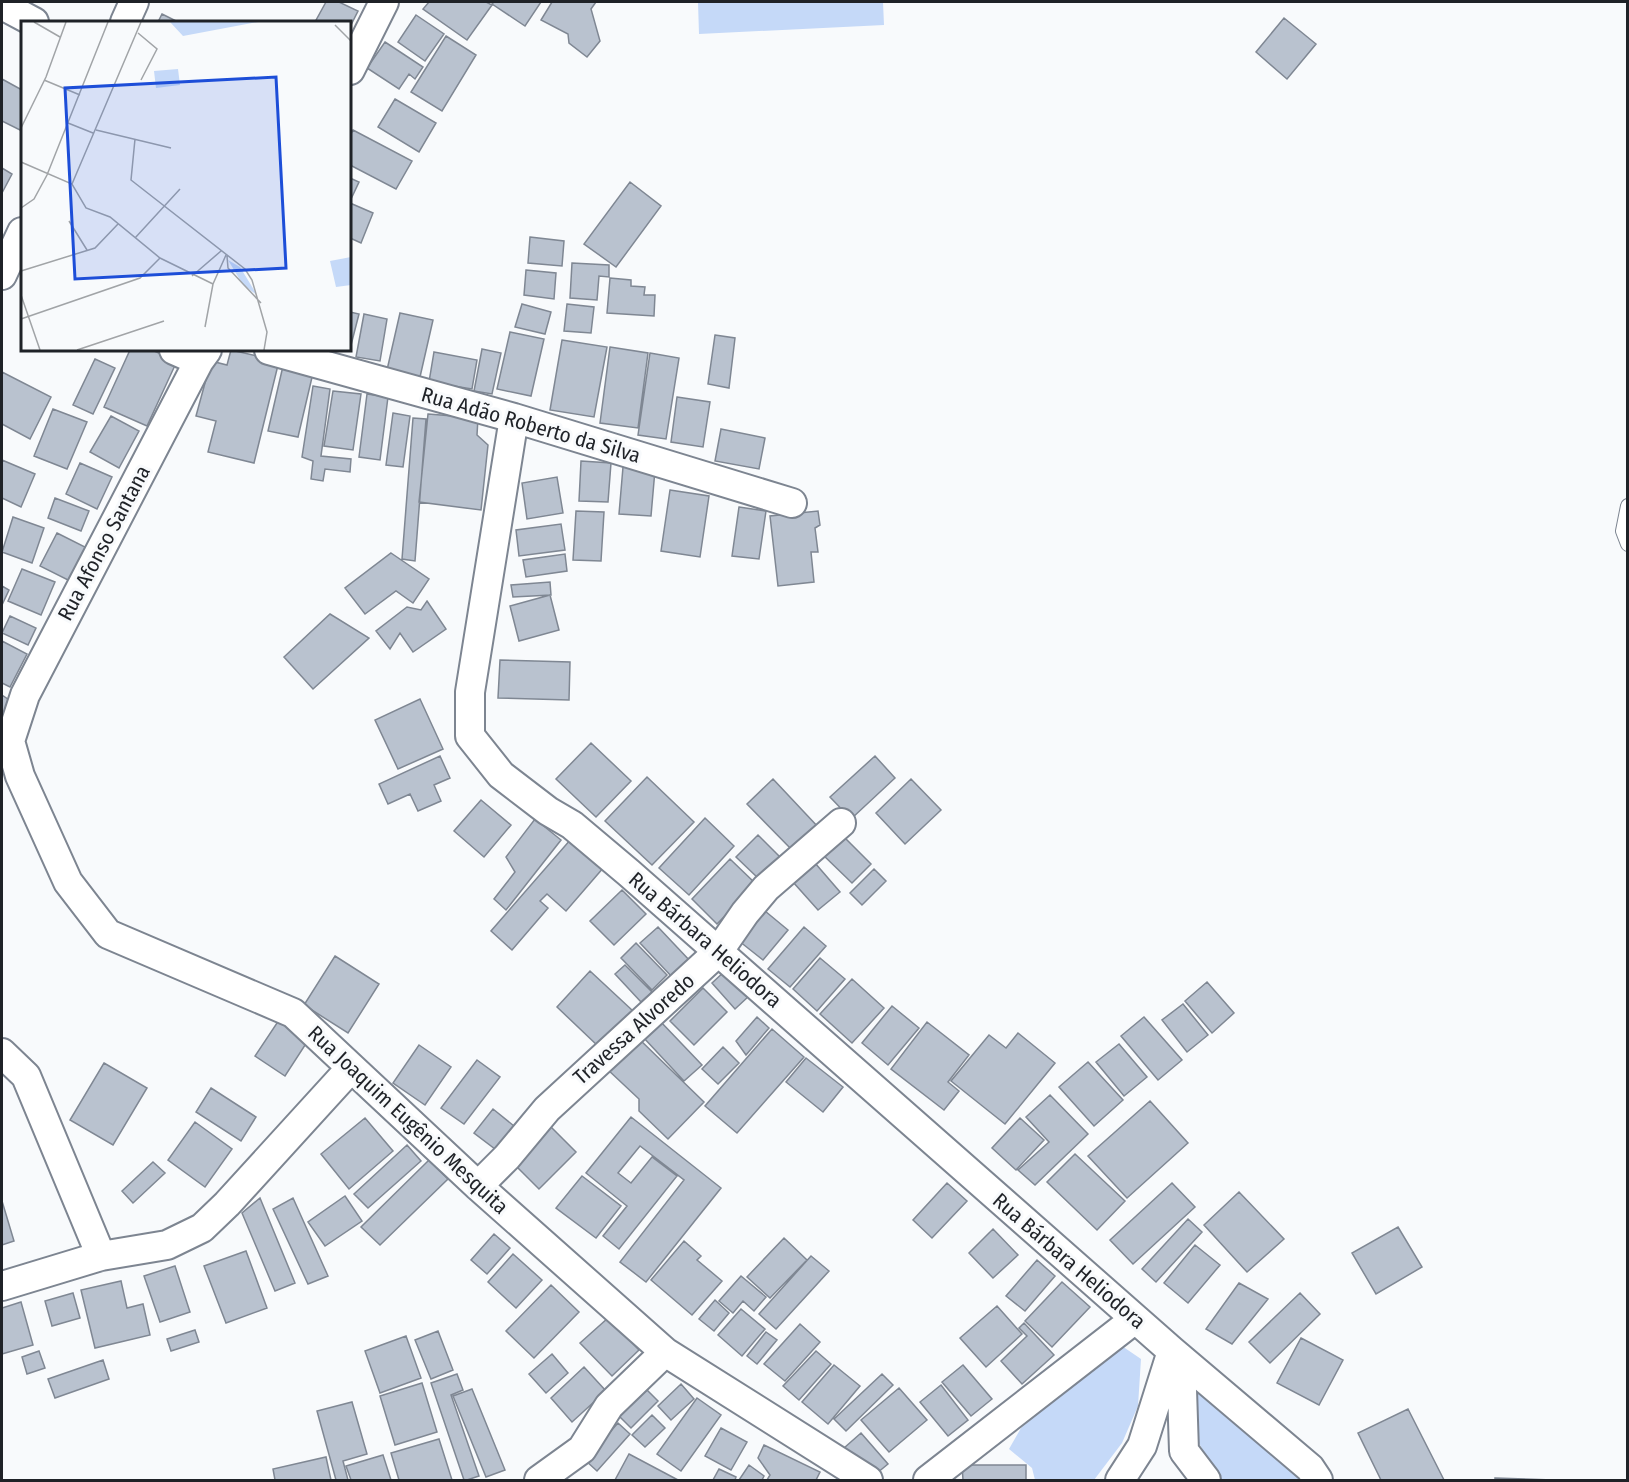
<svg xmlns="http://www.w3.org/2000/svg" width="1629" height="1482" font-family="'Fira Sans Condensed',sans-serif">
  <rect width="100%" height="100%" fill="#f8fafc"/>
  <path fill="#c5d9f8" d="M698,2H883L884,25L699,34Z
    M1119,1344L1141,1359L1138,1406L1122,1443L1094,1480H1035L1032,1468L1009,1449L1021,1428Z
    M1200,1393L1246,1423L1306,1480H1220L1192,1431L1184,1395Z"/>
  <path fill="#b9c2cf" stroke="#7f8793" stroke-width="1.5" d="M326,2H339L358,11L350,27V22H315Z
    M429,2H486L492,5L467,40L423,9Z
    M494,2H541L525,26L492,4Z
    M552,2H596L591,9L600,41L587,57L569,43L568,34L541,20Z
    M162,14L178,22H158Z
    M416,15L444,34L425,61L398,42Z
    M1284,18L1316,44L1287,79L1256,52Z
    M446,36L476,55L442,111L411,92Z
    M385,42L423,67L415,79L409,74L399,89L367,68Z
    M2,79L22,90V126L20,130L2,121Z
    M395,99L436,123L419,152L378,127Z
    M353,130L412,161L396,189L350,165V136Z
    M2,168L12,174L2,193Z
    M350,178L359,182L351,199L350,198Z
    M630,182L661,206L616,267L584,244Z
    M350,203L373,213L361,243L350,238Z
    M530,237L564,241L562,266L528,263Z
    M572,263L609,265V277L599,276L597,300L570,298Z
    M526,270L556,273L554,299L524,295Z
    M610,278L631,280V286L645,287L644,295H655L654,316L607,313Z
    M522,304L551,312L545,334L515,327Z
    M567,304L594,307L591,333L564,331Z
    M350,312L359,314L350,349Z
    M400,313L433,320L420,377L387,370Z
    M364,314L387,319L380,361L356,357Z
    M510,332L544,339L531,396L497,389Z
    M715,335L735,338L729,388L708,384Z
    M562,340L607,347L594,417L550,410Z
    M610,347L648,353L638,428L600,423Z
    M482,349L501,353L492,394L474,391Z
    M130,350H152L177,361L147,426L104,407Z
    M231,350L279,361L254,463L208,452L216,421L196,416L211,361L227,365Z
    M434,352L477,360L472,389L429,382Z
    M650,353L679,358L666,439L638,435Z
    M95,359L115,368L93,414L73,405Z
    M283,366L313,373L298,437L268,431Z
    M2,372L51,397L30,439L2,424Z
    M313,386L330,389L321,456L351,459L350,472L325,469L323,481L311,479L313,461L302,457Z
    M333,391L361,394L353,450L324,446Z
    M367,394L388,397L380,460L359,457Z
    M677,397L710,402L703,447L671,442Z
    M53,409L87,422L67,469L34,456Z
    M393,413L410,416L403,467L386,465Z
    M428,414L478,418L477,435L488,445L481,510L419,502Z
    M111,416L139,431L119,468L90,452Z
    M413,418L426,419L415,561L402,559Z
    M721,429L765,438L759,469L715,461Z
    M2,460L35,474L21,507L2,498Z
    M581,461L611,463L608,502L579,501Z
    M80,463L112,477L97,509L66,494Z
    M623,467L655,470L651,516L619,514Z
    M557,477L563,513L527,519L522,483Z
    M670,490L709,496L700,557L661,551Z
    M55,498L89,511L81,531L48,518Z
    M739,507L766,511L759,559L732,556Z
    M576,511L604,512L601,561L573,560Z
    M818,511L820,525L815,528L818,552H811L814,582L778,586L770,516Z
    M13,517L44,528L32,563L2,552Z
    M561,524L565,550L519,556L516,530Z
    M57,533L87,548L70,581L40,566Z
    M391,553L429,579L413,603L396,591L365,614L345,588Z
    M565,554L567,571L526,577L523,560Z
    M22,569L55,582L41,615L8,601Z
    M550,582L551,595L513,597L511,585Z
    M2,586L9,590L2,605Z
    M550,595L559,630L519,641L510,606Z
    M427,601L446,629L413,652L400,633L390,649L376,631L407,607L421,610Z
    M330,614L369,638L313,689L284,657Z
    M10,616L36,628L28,645L2,633Z
    M2,641L27,654L10,687L2,683Z
    M500,660L570,662L569,700L498,698Z
    M2,695L12,702L2,718Z
    M420,699L443,749L398,769L375,720Z
    M591,743L631,781L596,817L556,779Z
    M440,756L450,778L434,785L441,801L418,811L410,794L388,804L379,784Z
    M875,756L895,778L851,819L830,797Z
    M647,777L694,822L652,865L605,821Z
    M773,779L819,828L793,851L747,804Z
    M911,779L941,810L905,844L876,813Z
    M481,800L511,825L484,857L454,831Z
    M705,818L734,846L689,895L659,868Z
    M535,819L561,840L506,910L494,899L515,872L506,857Z
    M841,834L871,864L852,883L821,853Z
    M758,835L781,858L759,879L736,857Z
    M571,839L604,867L566,911L547,894L540,901L548,908L512,950L491,931Z
    M730,859L756,884L717,924L692,899Z
    M815,863L840,892L818,910L793,882Z
    M874,869L886,881L862,905L850,893Z
    M622,890L646,914L614,945L590,921Z
    M765,911L788,930L763,960L739,941Z
    M658,927L691,962L673,978L640,943Z
    M804,927L826,946L790,987L768,969Z
    M636,943L667,975L652,990L621,958Z
    M335,956L379,984L348,1033L304,1005Z
    M820,958L845,979L817,1011L793,989Z
    M625,965L652,992L641,1002L615,974Z
    M726,970L749,996L735,1009L712,983Z
    M590,971L633,1011L599,1047L557,1007Z
    M852,979L884,1008L852,1043L820,1014Z
    M1207,982L1234,1013L1212,1033L1185,1001Z
    M703,988L727,1012L694,1045L670,1021Z
    M1183,1004L1208,1035L1187,1052L1162,1020Z
    M892,1006L919,1028L888,1065L862,1043Z
    M757,1017L769,1028L746,1055L736,1041Z
    M1144,1017L1182,1060L1158,1080L1121,1036Z
    M279,1020L309,1039L285,1076L255,1056Z
    M660,1021L702,1065L684,1081L643,1037Z
    M927,1022L969,1055L948,1082L959,1091L944,1110L891,1069Z
    M772,1029L804,1057L737,1133L705,1106Z
    M1018,1033L1055,1063L1005,1124L951,1081L989,1035L1006,1048Z
    M637,1037L704,1102L668,1139L639,1111V1099L606,1068Z
    M1119,1044L1147,1077L1124,1096L1096,1062Z
    M419,1045L451,1067L425,1105L393,1083Z
    M723,1047L739,1063L718,1084L702,1069Z
    M806,1058L843,1087L823,1112L786,1082Z
    M477,1060L500,1077L464,1124L441,1108Z
    M1088,1062L1123,1100L1094,1126L1059,1087Z
    M104,1063L147,1088L113,1145L70,1120Z
    M211,1088L256,1117L241,1141L196,1112Z
    M1050,1095L1088,1134L1035,1185L1018,1170L1049,1142L1026,1117Z
    M1150,1101L1188,1143L1127,1198L1088,1156Z
    M493,1109L514,1126L495,1149L474,1133Z
    M631,1117L721,1188L646,1282L620,1262L684,1180L640,1146L618,1173L631,1183L652,1157L677,1176L619,1249L603,1236L627,1206L586,1173Z
    M365,1118L393,1151L349,1189L321,1154Z
    M1020,1118L1044,1140L1016,1170L992,1148Z
    M195,1122L232,1149L205,1187L168,1160Z
    M550,1126L576,1152L539,1189L512,1162Z
    M407,1145L421,1161L368,1208L354,1194Z
    M1075,1154L1125,1201L1097,1230L1047,1182Z
    M429,1160L448,1179L380,1245L361,1227Z
    M153,1162L165,1173L133,1203L122,1191Z
    M582,1176L621,1206L596,1238L556,1208Z
    M947,1183L967,1201L932,1238L913,1220Z
    M1172,1183L1195,1207L1133,1264L1110,1240Z
    M1239,1192L1284,1239L1247,1272L1204,1225Z
    M345,1196L362,1221L325,1246L308,1222Z
    M260,1198L295,1283L275,1291L242,1213Z
    M293,1198L328,1276L308,1284L273,1209Z
    M2,1201L14,1241L2,1245Z
    M1188,1219L1202,1232L1156,1282L1142,1269Z
    M1398,1227L1422,1267L1376,1294L1352,1253Z
    M993,1229L1018,1255L993,1278L969,1253Z
    M494,1234L510,1248L487,1274L471,1260Z
    M784,1238L807,1260L770,1298L747,1277Z
    M684,1241L701,1256L697,1260L722,1281L692,1315L651,1280Z
    M1195,1245L1220,1265L1188,1303L1164,1283Z
    M246,1251L267,1308L226,1323L204,1266Z
    M513,1254L542,1280L516,1308L488,1282Z
    M811,1256L829,1271L776,1329L759,1314Z
    M1037,1260L1055,1276L1025,1311L1006,1296Z
    M175,1266L190,1312L160,1322L144,1276Z
    M741,1276L766,1297L754,1311L743,1301L733,1313L719,1301Z
    M121,1281L127,1308L143,1304L150,1335L95,1348L81,1290Z
    M1062,1282L1090,1307L1052,1347L1025,1321Z
    M1239,1283L1268,1299L1232,1344L1206,1329Z
    M551,1285L579,1312L534,1358L506,1331Z
    M73,1293L80,1318L52,1326L45,1301Z
    M1300,1293L1320,1314L1270,1363L1249,1342Z
    M715,1300L729,1313L714,1331L699,1319Z
    M21,1302L33,1345L2,1354V1308Z
    M997,1306L1022,1334L986,1367L960,1338Z
    M741,1309L765,1329L742,1356L718,1335Z
    M608,1318L639,1350L612,1376L580,1343Z
    M1024,1323L1054,1355L1022,1384L1001,1361L1027,1336L1019,1328Z
    M800,1324L820,1342L785,1381L764,1364Z
    M195,1330L199,1342L171,1351L167,1339Z
    M438,1331L453,1370L431,1379L415,1340Z
    M766,1332L777,1340L757,1364L747,1356Z
    M406,1336L421,1378L380,1393L365,1351Z
    M1301,1338L1343,1360L1319,1405L1277,1383Z
    M39,1351L45,1368L27,1374L22,1357Z
    M816,1351L831,1364L799,1400L783,1386Z
    M552,1354L568,1373L546,1393L529,1374Z
    M103,1360L109,1379L55,1398L48,1379Z
    M834,1365L860,1386L828,1424L802,1402Z
    M963,1365L992,1399L971,1416L942,1382Z
    M584,1367L606,1391L572,1422L551,1398Z
    M457,1374L463,1390L451,1395L479,1476L467,1480H464L431,1383Z
    M882,1374L893,1385L846,1431L834,1419Z
    M422,1383L437,1432L395,1445L380,1396Z
    M641,1384L658,1401L631,1428L614,1411Z
    M681,1384L694,1399L671,1420L658,1406Z
    M941,1385L968,1420L948,1436L920,1402Z
    M899,1388L927,1420L889,1452L861,1420Z
    M472,1389L505,1470L486,1477L453,1396Z
    M697,1398L721,1415L681,1471L657,1454Z
    M352,1402L367,1454L343,1461L348,1480H336L317,1411Z
    M1408,1409L1444,1480H1381L1358,1433Z
    M652,1415L665,1428L645,1447L632,1435Z
    M618,1423L630,1434L597,1471L585,1460Z
    M721,1428L747,1442L731,1470L705,1456Z
    M861,1433L888,1464L871,1478L844,1448Z
    M439,1439L452,1480H399L391,1453Z
    M764,1445L820,1472L816,1480H767L770,1475L758,1458Z
    M629,1454L678,1480H615Z
    M383,1455L391,1480H351L346,1466Z
    M326,1457L331,1480H275L273,1469Z
    M749,1465L764,1476L762,1480H739Z
    M962,1465H1026V1480H963Z
    M719,1469L736,1477L735,1480H713Z
    M1495,1478L1553,1480H1495Z"/>
  <g fill="none" stroke-linecap="round" stroke-linejoin="round">
    <g stroke="#7d8591" stroke-width="16">
      <path id="service" d="M1628,506L1623,531L1628,544"/>
    </g>
    <g stroke="#7d8591" stroke-width="32">
      <path id="minor" d="M2,5L34,22
        M125,22L134,2
        M350,70L384,2
        M2,275L22,232
        M174,350L199,361
        M269,350L514,418L792,503
        M514,418L470,692V736L501,775L548,811L572,825L629,873L1172,1351L1310,1468L1318,1480
        M2,738L10,741L20,776L68,882L108,934L293,1013L478,1186L665,1352L868,1480
        M10,741L25,695L199,361L207,350
        M2,1053L26,1076L101,1256
        M478,1186L507,1157L547,1109L718,952L745,913L766,888L841,823
        M2,1286L101,1256L167,1245L202,1228L227,1204L351,1068
        M1181,1359L1184,1451L1206,1480
        M539,1480L582,1449L609,1406L665,1352
        M928,1480L1135,1319
        M1120,1480L1142,1446L1172,1351"/>
    </g>
    <use href="#service" stroke="#fff" stroke-width="14"/>
    <use href="#minor" stroke="#fff" stroke-width="28"/>
  </g>
  <g text-anchor="middle" stroke-width="6" stroke-linejoin="round" paint-order="stroke">
    <g font-size="21" fill="#1f2227" stroke="#f8fafc">
      <text transform="translate(531 425) rotate(16)" y="7">Rua Adão Roberto da Silva</text>
      <text transform="translate(104 543) rotate(-62)" y="7">Rua Afonso Santana</text>
      <text transform="translate(705 940) rotate(41)" y="7">Rua Bárbara Heliodora</text>
      <text transform="translate(634 1029) rotate(-42)" y="7">Travessa Alvoredo</text>
      <text transform="translate(408 1120) rotate(43)" y="7">Rua Joaquim Eugênio Mesquita</text>
      <text transform="translate(1069 1261) rotate(41)" y="7">Rua Bárbara Heliodora</text>
    </g>
  </g>
  <g transform="translate(21 21)">
    <rect width="330" height="330" fill="#f8fafc"/>
    <path d="M149,1H237L162,15ZM157,48L159,64L135,67L133,50ZM330,236V264L315,266L309,240ZM207,239L219,246L236,274L222,264Z" fill="#c5d9f8"/>
    <path fill="none" stroke="#a1a4a7" stroke-width="1.5" d="M13,1L39,16M314,4L330,20M117,12L136,28L120,59M23,59L59,74M47,102L72,112M0,107L25,56L45,1M75,109L150,127M114,118L110,159L224,248L231,259L246,311L243,329M0,141L51,163L65,187L89,196L139,237L192,263M51,163L120,1M0,187L13,178L26,154L87,1M48,200L66,229M114,217L159,168M206,235L207,247L240,282M0,250L74,227L97,203M171,255L200,230M0,274L19,329M0,298L119,257L139,237M184,306L192,263L205,234M56,329L143,300"/>
    <path fill="#1d4ed8" fill-opacity="0.15" stroke="#1d4ed8" stroke-width="3" d="M255,56L265,247L54,258L44,67Z"/>
    <rect width="330" height="330" fill="none" stroke="#1f2227" stroke-width="3"/>
  </g>
  <rect width="1629" height="1482" fill="none" stroke="#1f2227" stroke-width="6"/>
</svg>
